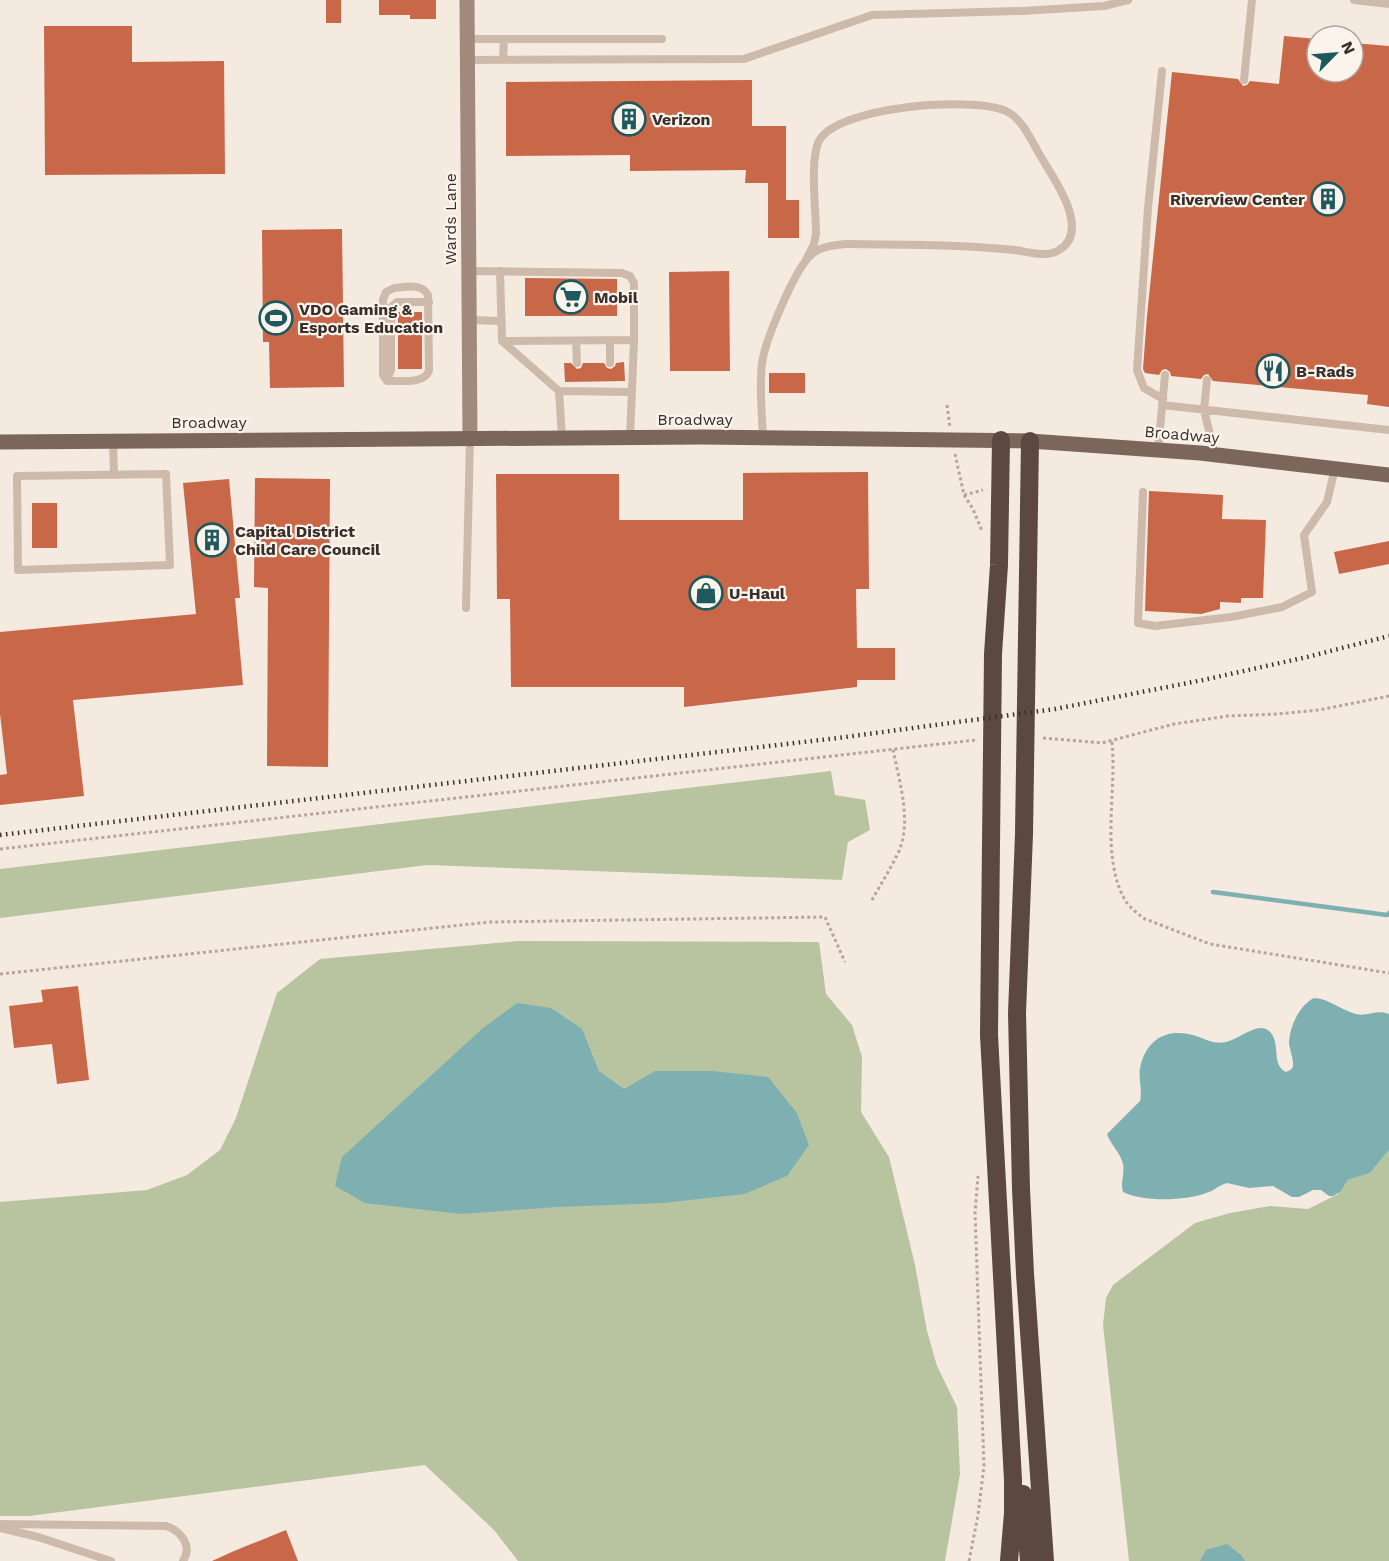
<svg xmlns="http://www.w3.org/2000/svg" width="1389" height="1561" font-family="'Work Sans',sans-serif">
  <rect width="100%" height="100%" fill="#f4eae0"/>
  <path fill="#b8c49f" d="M831,771L835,795L865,800L870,830L848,842L842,880L427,865L0,918V869Z
    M518,941L819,942L826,994L852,1025L862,1057L861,1112L889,1157L915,1265L927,1331L937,1366L957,1407L960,1474L945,1561H518L494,1530L425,1465L29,1516H0V1202L147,1190L187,1175L220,1150L236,1118L277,993L320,959Z
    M1389,1150V1561H1129L1103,1325L1106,1298L1113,1285L1195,1223L1230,1213L1270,1206L1308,1209L1338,1194L1348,1180L1370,1173Z"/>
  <path fill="#7eb0b2" d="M1314,998C1330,999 1341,1010 1356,1014C1367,1017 1377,1009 1389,1014V1150L1370,1173L1348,1180L1340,1192L1333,1196H1329L1321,1190H1313L1299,1197H1292L1273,1186L1249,1188L1227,1183C1219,1185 1214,1191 1206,1193C1185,1201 1143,1202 1123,1192C1120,1183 1125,1174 1123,1164C1120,1152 1111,1145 1107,1134L1140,1101C1143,1088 1137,1076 1141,1064C1149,1035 1172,1027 1199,1037C1209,1041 1216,1044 1226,1042C1239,1040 1257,1021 1269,1031C1282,1042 1270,1064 1286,1072C1290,1070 1292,1070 1293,1066C1294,1059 1289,1049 1289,1042C1290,1025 1300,1005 1314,998Z
    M517,1003L551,1008L582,1029L599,1071L624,1089L655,1071H712L768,1077L797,1113L809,1145L787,1176L744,1194L663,1203L557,1207L461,1214L365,1203L335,1186L342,1157L483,1028Z
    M1227,1544L1241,1555L1245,1561H1200L1206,1550Z"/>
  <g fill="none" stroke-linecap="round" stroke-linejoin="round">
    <path stroke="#7eb0b2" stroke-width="4.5" d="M1213,892L1387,915L1389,913"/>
  </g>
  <path fill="#c96749" d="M326,0H341V23H326Z
    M379,0H436V19H410V15H379Z
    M44,26H132V62L224,61L225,174L45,175Z
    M1284,36L1317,39V72H1353V43L1389,46V407L1367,404L1368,395L1213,381L1208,374L1204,375L1201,379L1171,376L1170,372L1166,369L1162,370L1159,375L1145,373L1143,369L1147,316L1172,72L1238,79L1243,86L1247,85L1250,81L1279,84Z
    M752,80V126H786V200H799V238H768V183H745L746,170L630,171V155L506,156V82Z
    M342,229L344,387L270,388L269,342H263L262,230Z
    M729,271L730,371H670L669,272Z
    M525,278L617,279V316H525Z
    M398,312H422V369H398Z
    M624,362L625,381L565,382L564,363H571L577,369L581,368L583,363H604L607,368L611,369L615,366L616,363Z
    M769,373H805V393H769Z
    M868,472L869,589H856L857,648H895V680H857V687L684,707V687H511L510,599H497L496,474H619V520H743V473Z
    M255,478L330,479L328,767L267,766L268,588L254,587Z
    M229,479L240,598H235L243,685L73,700L84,796L0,805V775L7,774L0,714V632L196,614L183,483Z
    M1149,491L1223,495L1222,519L1266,520L1263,598H1241V603L1220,602V609L1201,614L1145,611Z
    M32,503H57V548H32Z
    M1389,541V564L1339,574L1334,552Z
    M78,986L89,1080L57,1084L52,1044L14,1048L9,1006L43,1002L41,990Z
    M286,1530L298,1561H212L234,1551Z"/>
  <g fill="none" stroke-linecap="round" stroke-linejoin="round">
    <path stroke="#b9a495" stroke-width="3" stroke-dasharray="3 3" stroke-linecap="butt" d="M947,405L950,427
      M955,454L964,495L983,490
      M964,495L973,509L982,531
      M1043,738L1102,743L1174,724L1228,716L1278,714L1319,710L1389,696
      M1112,742C1117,790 1100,856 1125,900C1130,908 1138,914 1145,919L1210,944L1389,973
      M0,849L976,740
      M872,900C881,884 891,868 899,851C912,819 899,782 893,749
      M0,974L490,922L825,917L845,962
      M969,1561L978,1515L984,1466L975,1213L978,1176"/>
    <path stroke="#cdbaab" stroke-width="8" d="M1354,0L1389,4
      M467,39H662
      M467,60L744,59L872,15L1022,11L1104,6L1128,0
      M503,60L504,39
      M1162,71L1148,208L1137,370L1144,388L1163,399
      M1244,80L1252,0
      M469,271L622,273L630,276L634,283V340L630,437
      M500,271L502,341L559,391L632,392
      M394,288C406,287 422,283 428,295L429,371C423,385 400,380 387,381L383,375V300L386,292Z
      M469,320L502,321
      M610,340V363
      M502,341L634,340
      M576,341L577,363
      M1207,380L1204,410L1215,455
      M387,381L391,370V307L397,302H429
      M559,391L562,437
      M1162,405L1389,430
      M763,438C762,413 759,387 762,363C765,341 795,268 812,254C822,246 835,245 847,244C903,245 959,244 1015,250C1028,252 1047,258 1059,250C1092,231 1053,177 1041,157C1032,142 1023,119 1006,111C973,96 833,106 818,143C810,163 816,211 816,234L814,244L806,260
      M113,441L114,475
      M1158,450L1165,375
      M166,474L170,565L18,570L17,476Z
      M1143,492L1138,623L1155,626L1231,617L1282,607L1312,592L1304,535L1327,502L1335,468
      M466,608L470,439
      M0,1524L166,1526C181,1531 193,1546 183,1561
      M0,1528L38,1537L111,1561"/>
    <path stroke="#a1897c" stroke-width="15" d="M467,0L470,439"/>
    <path stroke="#7c665b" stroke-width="15" d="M0,442L702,437L1030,441L1200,453L1389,475"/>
    <path stroke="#5b4941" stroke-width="18" d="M1001,440L999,565L993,654L989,1035L1013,1480V1513L1009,1561
      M1030,441L1024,834L1017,1013L1021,1189L1025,1274L1045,1561
      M1023,1494L1029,1561"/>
    <path stroke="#3a2f2a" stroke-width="4.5" stroke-dasharray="1.5 4.5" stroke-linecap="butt" d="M0,835L838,738L1055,709L1203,680L1307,657L1389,636"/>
  </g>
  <defs>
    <g id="building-ring" transform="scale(1.725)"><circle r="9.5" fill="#fbf4ed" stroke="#1e5a5d" stroke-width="1.5"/><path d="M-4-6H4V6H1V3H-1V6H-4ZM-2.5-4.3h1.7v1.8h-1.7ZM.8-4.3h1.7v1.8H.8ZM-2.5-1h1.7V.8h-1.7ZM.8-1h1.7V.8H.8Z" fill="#1e5a5d"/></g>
    <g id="supermarket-ring" transform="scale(1.725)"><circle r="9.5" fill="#fbf4ed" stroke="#1e5a5d" stroke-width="1.5"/><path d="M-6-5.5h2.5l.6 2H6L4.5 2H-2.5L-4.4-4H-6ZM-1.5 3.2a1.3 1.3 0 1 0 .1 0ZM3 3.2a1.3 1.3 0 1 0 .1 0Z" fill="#1e5a5d"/></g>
    <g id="stadium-ring" transform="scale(1.725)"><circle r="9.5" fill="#fbf4ed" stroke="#1e5a5d" stroke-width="1.5"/><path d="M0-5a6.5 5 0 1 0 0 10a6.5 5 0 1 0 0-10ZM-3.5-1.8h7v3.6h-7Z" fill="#1e5a5d"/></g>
    <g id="restaurant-ring" transform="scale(1.725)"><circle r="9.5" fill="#fbf4ed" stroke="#1e5a5d" stroke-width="1.5"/><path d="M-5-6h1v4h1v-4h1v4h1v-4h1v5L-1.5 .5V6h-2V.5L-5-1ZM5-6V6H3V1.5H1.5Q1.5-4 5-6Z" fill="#1e5a5d"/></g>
    <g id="shop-ring" transform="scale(1.725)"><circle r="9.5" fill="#fbf4ed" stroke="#1e5a5d" stroke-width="1.5"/><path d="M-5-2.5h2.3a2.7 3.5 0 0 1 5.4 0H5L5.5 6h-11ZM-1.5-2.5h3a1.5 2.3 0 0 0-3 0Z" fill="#1e5a5d"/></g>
  </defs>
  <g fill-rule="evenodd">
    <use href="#building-ring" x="629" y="119"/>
    <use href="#building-ring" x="1328" y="199"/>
    <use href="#supermarket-ring" x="571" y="297"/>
    <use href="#stadium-ring" x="276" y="318"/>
    <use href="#restaurant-ring" x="1273" y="371"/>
    <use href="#building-ring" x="212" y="540"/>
    <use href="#shop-ring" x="706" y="593"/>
  </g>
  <g text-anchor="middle" stroke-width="4.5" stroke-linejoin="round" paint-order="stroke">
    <g font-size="16" font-weight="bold" fill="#3a2f2a" stroke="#fbf4ed" text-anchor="start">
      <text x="652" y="125">Verizon</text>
      <text x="1305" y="205" text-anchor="end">Riverview Center</text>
      <text x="594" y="303">Mobil</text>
      <text x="299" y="315">VDO Gaming &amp;<tspan x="299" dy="18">Esports Education</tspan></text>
      <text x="1296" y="377">B-Rads</text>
      <text x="235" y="537">Capital District<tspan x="235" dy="18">Child Care Council</tspan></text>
      <text x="729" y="599">U-Haul</text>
    </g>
    <g font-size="16" fill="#3a2f2a" stroke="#fbf4ed">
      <text transform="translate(450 219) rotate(-90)" y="6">Wards Lane</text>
      <text x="695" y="425">Broadway</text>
      <text x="209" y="428">Broadway</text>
      <text transform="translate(1182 434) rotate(5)" y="6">Broadway</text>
    </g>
  </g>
  <g transform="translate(1335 54) rotate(65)"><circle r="28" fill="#fbf4ed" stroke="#aea59f" stroke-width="1.5"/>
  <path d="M0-4.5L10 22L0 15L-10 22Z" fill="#1e5a5d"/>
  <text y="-9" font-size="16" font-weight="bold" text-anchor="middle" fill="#3a2f2a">N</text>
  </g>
</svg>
